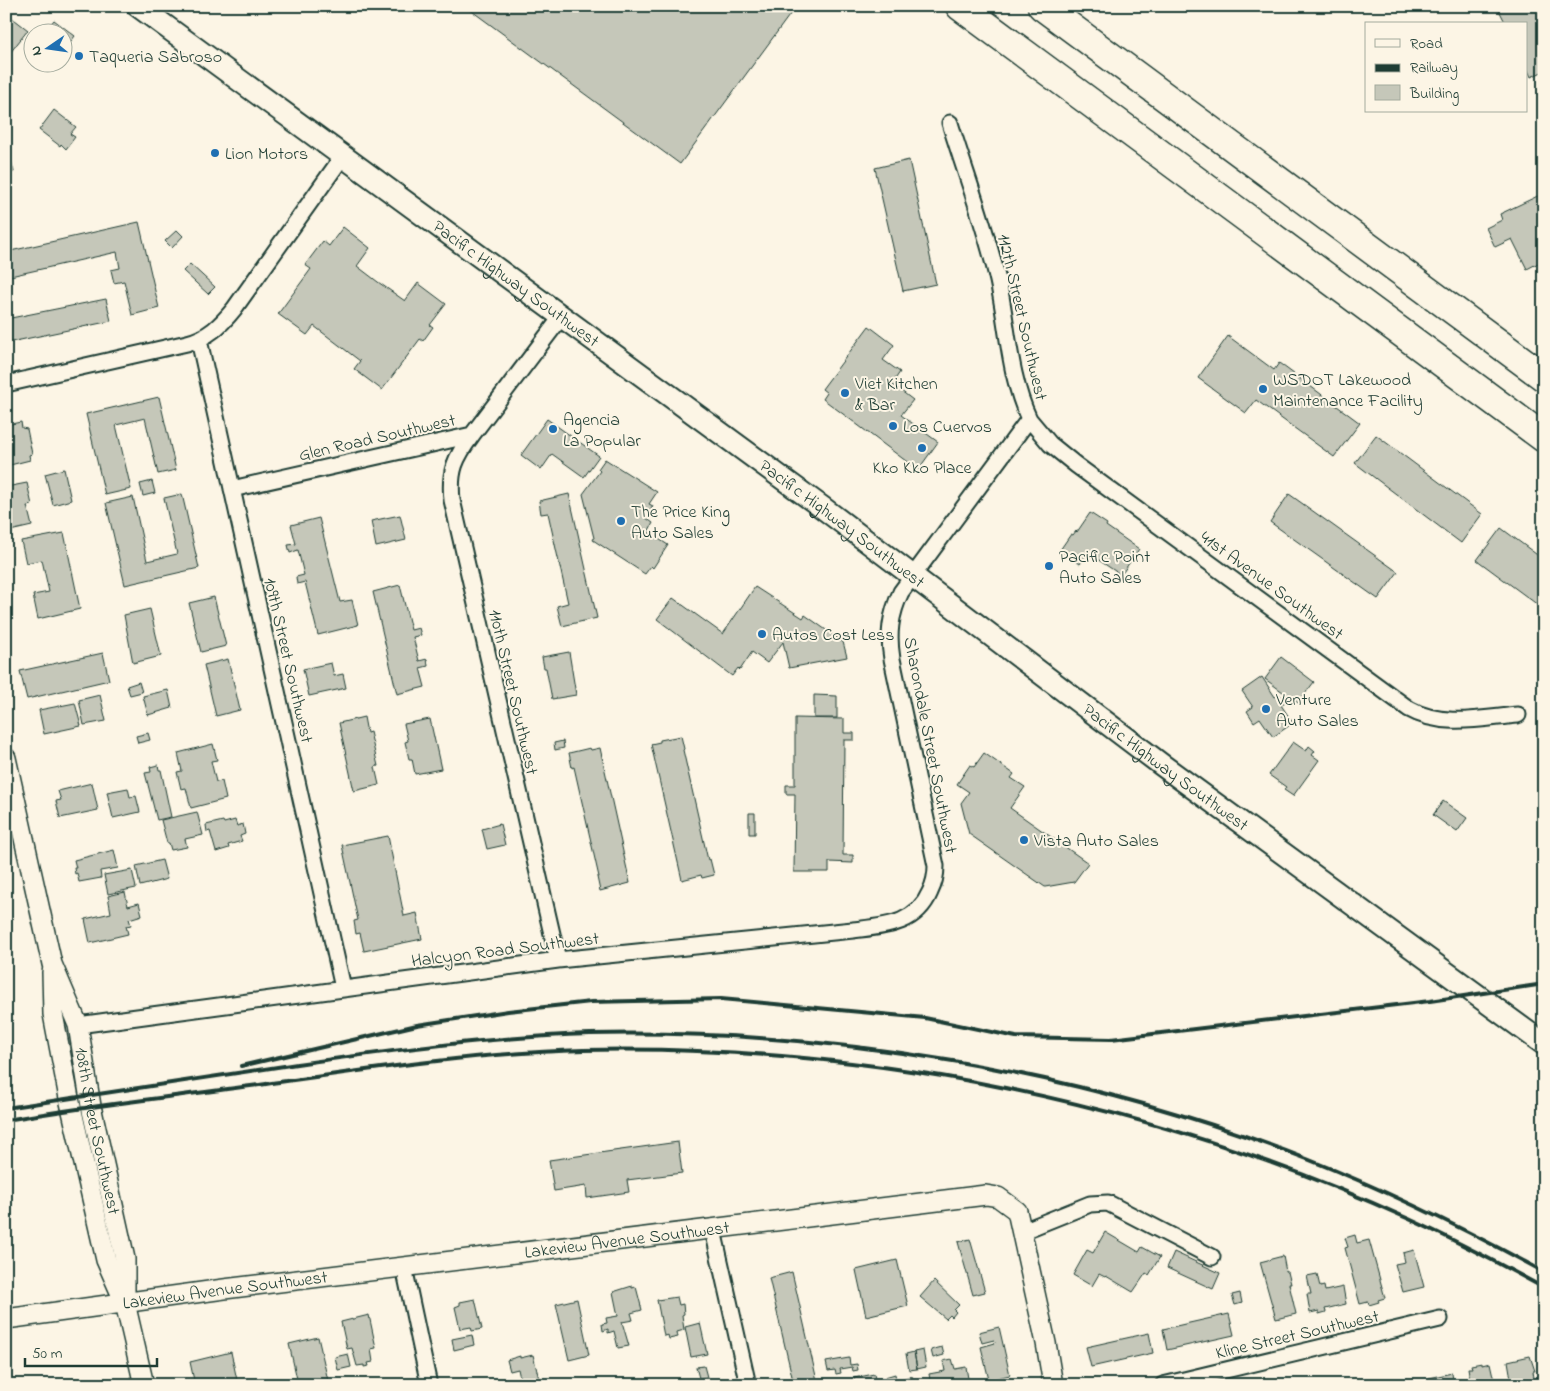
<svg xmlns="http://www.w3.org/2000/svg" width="1550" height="1391" font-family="'Indie Flower',sans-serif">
  <rect width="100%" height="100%" fill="#fcf5e5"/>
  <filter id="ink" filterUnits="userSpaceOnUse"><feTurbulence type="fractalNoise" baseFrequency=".02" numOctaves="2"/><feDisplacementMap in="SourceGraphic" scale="10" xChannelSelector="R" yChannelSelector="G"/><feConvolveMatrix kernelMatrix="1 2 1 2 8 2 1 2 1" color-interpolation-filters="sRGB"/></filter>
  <g filter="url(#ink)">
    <path fill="#c5c7b9" stroke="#1f3d34" d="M465,6H790L794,9L680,164Z
      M1497,6H1544V71L1531,77L1526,66V24H1506Z
      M6,13L28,30L6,58Z
      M54,20L75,36L62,53V32H44Z
      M54,110L76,127L70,134L75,137L66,149L61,144L60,146L39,130Z
      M6,140L14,172L6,173Z
      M909,160L936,284L903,291L875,168Z
      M1544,193V260L1527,269L1512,239L1495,247L1486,228L1502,220L1500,214Z
      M139,222L159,308L132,315L124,281L114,283L111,270L120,268L117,252L6,277V252Z
      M343,227L370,248L357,266L378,282L405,301L418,283L446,304L430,325L433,327L423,341L420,339L382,390L354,369L360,361L314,326L307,335L278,314L311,269L305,265L323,241L329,246Z
      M177,230L183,236L172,248L165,241Z
      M190,264L215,287L208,294L183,271Z
      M106,299L111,321L6,343V319Z
      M869,326L894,345L883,360L900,372L892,384L913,400L901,415L938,442L918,470L823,399L827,393L822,389Z
      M1228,336L1274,370L1279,363L1360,423L1334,457L1256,400L1246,413L1198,378Z
      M159,397L176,470L158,474L145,418L116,425L131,489L105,495L86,414Z
      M547,419L599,456L584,477L552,454L541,470L521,455Z
      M21,422L22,428L27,429L32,454L29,455L30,460L10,465L9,462L6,463V425Z
      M1376,435L1482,514L1461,543L1355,463Z
      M605,459L657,492L649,504L653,506L646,518L653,523L648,532L668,545L653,568L651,566L645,574L593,540L594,538L583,494L600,471L598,469Z
      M64,469L71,500L53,505L45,474Z
      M152,481L155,493L143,496L140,484Z
      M27,483L32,505L27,506L32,526L10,531L11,538L6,539V487Z
      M182,494L199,568L125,585L106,503L133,497L147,561L177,554L164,498Z
      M569,494L597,618L562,626L557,606L568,603L548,513L541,514L539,501Z
      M1289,494L1398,572L1378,599L1270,522Z
      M1090,513L1107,524L1106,526L1139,549L1121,575L1088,553L1080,564L1060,550L1071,534L1073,535L1076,531L1077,532Z
      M400,515L406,540L376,547L371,521Z
      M319,518L340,602L352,600L358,625L318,635L305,582L297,584L296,577L304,575L298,550L290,553L288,545L296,544L291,525Z
      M1501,528L1544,560V606L1542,608L1477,560Z
      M64,533L80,609L38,619L33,595L49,592L42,560L26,563L21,541Z
      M400,585L411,630L419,628L421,635L413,637L419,661L427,659L428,666L420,668L425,687L397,694L373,592Z
      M755,587L803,618L805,615L843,642L847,657L789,668L783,642L767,663L752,652L740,670L738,668L732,676L657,619L673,598L723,634Z
      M214,597L226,646L201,652L189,603Z
      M150,609L161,656L133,663L124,615Z
      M569,652L576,695L552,699L546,668H544L542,657Z
      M103,653L109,680L27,699L20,671Z
      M1281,657L1314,682L1298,703L1265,679Z
      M228,659L240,710L216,716L204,665Z
      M331,663L334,676L343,674L346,688L309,696L303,669Z
      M1262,677L1275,697L1279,694L1285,702L1281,705L1293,723L1273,737L1260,718L1254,722L1247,711L1253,707L1242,691Z
      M139,682L142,692L130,695L127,686Z
      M168,690L172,708L148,715L143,696Z
      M100,695L106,721L84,725L79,700Z
      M814,695L837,696V718H814Z
      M75,703L81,726L44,734L39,710Z
      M364,717L367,733L370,732L378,766L375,767L379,785L354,791L339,723Z
      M795,718L844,719V733H854V740H844L843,855H853V863L829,862V872H794L795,794H786V785H795Z
      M430,719L441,769L415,774L412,759H409L405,742L408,741L404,724Z
      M148,733L150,740L138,743L136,736Z
      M681,736L684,749L683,750L708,860L710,859L714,875L702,878L701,875L682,880L651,744L660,742V740Z
      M563,741L564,748L555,750L554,743Z
      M1293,742L1306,751L1309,746L1315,751L1312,755L1319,760L1293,796L1284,790L1286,787L1269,775Z
      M213,744L217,760L211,761L216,782L222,781L226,799L191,808L186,788L181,789L177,772L182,771L178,753Z
      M590,748L591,750L600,748L630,883L600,891L597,877H599L574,767L572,768L569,753Z
      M984,753L1014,774L1011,778L1025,787L1010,808L1088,863L1074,882L1045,887L969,834L961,803L969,792L957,784L970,765L974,767Z
      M158,765L159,770H161L171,817L157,820L145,773L151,772L150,767Z
      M92,783L98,810L60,818L56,801L61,800L58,791Z
      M128,788L130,797L136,796L140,812L113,818L107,792Z
      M1443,801L1467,818L1457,832L1433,815Z
      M197,812L203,835L185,839L187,847L171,850L169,843H167L161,820Z
      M749,813H755V834H749Z
      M235,820L237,826L243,824L245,834L240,836L242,841L228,845L229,848L216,852L210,831L207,832L206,825L223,821L224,823Z
      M500,824L505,845L487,849L482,829Z
      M388,836L404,916L417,913L422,939L364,951L360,933L356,934L354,921L358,920L342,845Z
      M114,850L118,868L100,871L101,878L79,882L77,873L75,874L74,868H76L74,860Z
      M162,860L167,879L140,886L136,866Z
      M132,870L136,888L108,894L104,875Z
      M125,892L128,906L139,903L142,915L129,919L131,925L126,926L128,934L90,943L85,919L111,913L108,896Z
      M678,1142L682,1173L627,1180L629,1192L587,1198L586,1186L554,1191L549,1160Z
      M1105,1232L1139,1252L1142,1247L1160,1257L1149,1275L1146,1273L1133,1292L1106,1276L1105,1277L1099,1274L1092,1286L1073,1275L1087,1250L1093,1253Z
      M1355,1235L1357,1243L1369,1240L1385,1298L1378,1300L1379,1302L1369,1305L1368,1302L1360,1304L1345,1248L1348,1247L1345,1238Z
      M970,1239L985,1292L973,1295L958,1242Z
      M1414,1250L1424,1287L1403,1292L1395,1264L1405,1262L1403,1253Z
      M1174,1252L1220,1273L1213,1289L1167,1268Z
      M1283,1256L1286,1272H1288L1291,1284H1289L1296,1314L1276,1319L1260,1262Z
      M897,1260L908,1306L866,1316L856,1270Z
      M792,1272L818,1385H794L769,1278Z
      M1317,1274L1320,1287L1324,1286L1325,1291L1343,1287L1346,1304L1325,1309L1326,1312L1319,1314V1311L1310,1313L1307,1294H1311L1307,1276Z
      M934,1281L959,1305L954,1310L956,1312L952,1317L950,1315L946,1319L920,1297Z
      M632,1286V1288L636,1287L642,1310L631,1313L633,1320L622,1322L629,1346L618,1348L614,1331L608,1333V1329L603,1331L602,1324L607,1323L606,1318L618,1316L613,1292Z
      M1240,1293L1242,1303L1235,1305L1232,1295Z
      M677,1297L679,1305L683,1304L684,1314L682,1315L684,1330L677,1332L678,1337L669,1339L668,1335L664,1336L657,1300Z
      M475,1299L482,1329L472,1331L471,1327L460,1329L455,1307L460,1305V1302Z
      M577,1299L589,1355L569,1360L556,1304Z
      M1229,1314L1234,1335L1167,1350L1163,1329Z
      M369,1315L376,1348L371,1349L373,1362L368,1363L369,1366L364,1367V1365L357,1366L352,1348L347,1349L341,1322Z
      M700,1323L707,1354L691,1357L685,1327Z
      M999,1327L1010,1375L989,1380L981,1347L995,1343L994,1340L982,1343L979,1332Z
      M1149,1333L1153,1353L1091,1367L1086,1347Z
      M472,1335L474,1345L454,1350L452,1339Z
      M318,1337L329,1385H290L289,1380L297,1379L289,1344Z
      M942,1347L944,1355L933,1358L931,1350Z
      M923,1350L926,1367L917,1369L914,1352Z
      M231,1352L238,1385H195L190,1362Z
      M914,1352L917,1369L909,1370L906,1354Z
      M348,1354L351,1367L338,1370L335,1357Z
      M533,1355L539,1379L521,1383L518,1369L510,1371L507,1360L520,1356V1358Z
      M1530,1356L1535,1371H1533L1535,1385H1512L1508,1361Z
      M849,1358L850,1365L857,1364L858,1370L853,1371L852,1367L840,1369L841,1373L836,1374L835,1370L828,1371L826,1362Z
      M952,1359L955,1369L966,1367L969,1384L931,1385L929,1374L945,1371L943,1361Z
      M1482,1363V1365L1490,1363L1495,1385H1471L1468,1368H1472L1471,1365Z
      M704,1366L707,1377L699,1378L696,1367Z
      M1452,1373L1453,1381L1456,1380L1457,1385H1430L1429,1378Z
      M874,1374L876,1385H855L854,1378Z
      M895,1374L896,1380L912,1376L914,1385H888L885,1377Z
      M1407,1379V1382L1412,1381V1385H1393L1397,1384L1396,1382Z"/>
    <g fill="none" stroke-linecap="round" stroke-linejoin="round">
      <g stroke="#1f3d34" stroke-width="19">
        <path id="minor" d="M199,340L343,988
          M6,384L187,343C208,338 221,325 234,309L343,156
          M1029,419L1050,444L1076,465L1409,709C1442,728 1483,718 1518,715
          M472,435C455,458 449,471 452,500L558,960
          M232,489L472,435L562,316
          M78,1025L558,960L853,930C885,926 916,925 930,892C934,884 936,875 936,866L892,659C888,635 890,615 901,592L1029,419C1009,376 1008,327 998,281C986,228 966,175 950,123
          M713,1230L748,1385
          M1023,1231L1090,1204L1108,1203L1212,1257
          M404,1267L429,1385
          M1163,1385L1440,1319"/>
      </g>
      <g stroke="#1f3d34" stroke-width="22">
        <g id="tertiary">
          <path id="s1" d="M6,758L52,964L78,1025L91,1106L125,1259V1303"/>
          <path d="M52,972L53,1014L69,1098L106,1260L125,1303L144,1385"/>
          <path id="s2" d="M6,1319L224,1289L986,1195L998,1197L1017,1211L1046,1343L1053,1385"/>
        </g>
      </g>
      <g stroke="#1f3d34" stroke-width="25">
        <g id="secondary">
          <path id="s3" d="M138,6L823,508L1162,765L1544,1044"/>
        </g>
      </g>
      <g stroke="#1f3d34" stroke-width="31">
        <path id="motorway" d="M960,6L1544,438
          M1042,6L1544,377"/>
      </g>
      <use href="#minor" stroke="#fcf5e5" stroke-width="15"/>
      <use href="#tertiary" stroke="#fcf5e5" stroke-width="19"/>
      <use href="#secondary" stroke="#fcf5e5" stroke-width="21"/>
      <use href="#motorway" stroke="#fcf5e5" stroke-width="28"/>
      <path stroke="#1f3d34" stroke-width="4" d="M241,1066L417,1025L508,1011L591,1002L721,999L925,1018L1016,1037L1111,1039L1430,1001L1544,984
        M6,1108C103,1093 200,1078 297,1064C395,1050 492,1037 590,1034C833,1029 1080,1070 1307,1159C1388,1191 1467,1230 1544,1272
        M6,1120C93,1105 179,1096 266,1084C371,1069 476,1053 583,1050C867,1044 1150,1101 1409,1219C1455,1240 1500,1264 1544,1288"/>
    </g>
  </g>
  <g fill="#1f6fb2" stroke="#fcf5e5" stroke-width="2">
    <circle cx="79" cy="56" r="5"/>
    <circle cx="215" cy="153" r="5"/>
    <circle cx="1263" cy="389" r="5"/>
    <circle cx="845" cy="393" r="5"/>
    <circle cx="893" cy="426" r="5"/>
    <circle cx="553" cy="429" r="5"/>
    <circle cx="922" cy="448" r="5"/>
    <circle cx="621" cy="521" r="5"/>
    <circle cx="1049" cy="566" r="5"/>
    <circle cx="762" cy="634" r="5"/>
    <circle cx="1266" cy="709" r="5"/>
    <circle cx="1024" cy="840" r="5"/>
  </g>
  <g text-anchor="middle" stroke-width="4" stroke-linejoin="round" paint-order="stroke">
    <g font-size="18" fill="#1f3d34" stroke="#fcf5e5" text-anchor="start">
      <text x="89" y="62">Taqueria Sabroso</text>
      <text x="225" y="159">Lion Motors</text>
      <text x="1273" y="385">WSDOT Lakewood<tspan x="1273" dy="21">Maintenance Facility</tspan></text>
      <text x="855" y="389">Viet Kitchen<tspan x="855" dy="21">&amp; Bar</tspan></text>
      <text x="563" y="425">Agencia<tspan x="563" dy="21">La Popular</tspan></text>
      <text x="903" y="432">Los Cuervos</text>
      <text x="922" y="473" text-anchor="middle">Kko Kko Place</text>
      <text x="631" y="517">The Price King<tspan x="631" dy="21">Auto Sales</tspan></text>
      <text x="1059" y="562">Pacific Point<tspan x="1059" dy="21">Auto Sales</tspan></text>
      <text x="772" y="640">Autos Cost Less</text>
      <text x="1276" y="705">Venture<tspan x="1276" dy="21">Auto Sales</tspan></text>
      <text x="1034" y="846">Vista Auto Sales</text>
    </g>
    <g font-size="18" fill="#1f3d34" stroke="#fcf5e5">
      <text dy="6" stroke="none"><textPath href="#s3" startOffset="469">Pacific Highway Southwest</textPath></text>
      <text transform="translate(1023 317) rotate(77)" y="6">112th Street Southwest</text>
      <text transform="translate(377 437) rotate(-13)" y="6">Glen Road Southwest</text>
      <text dy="6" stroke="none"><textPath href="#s3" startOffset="874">Pacific Highway Southwest</textPath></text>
      <text transform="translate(1272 585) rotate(36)" y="6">41st Avenue Southwest</text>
      <text transform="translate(289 660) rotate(77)" y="6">109th Street Southwest</text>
      <text transform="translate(514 692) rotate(77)" y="6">110th Street Southwest</text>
      <text transform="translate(931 745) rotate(79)" y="6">Sharondale Street Southwest</text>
      <text dy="6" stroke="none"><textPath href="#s3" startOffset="1279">Pacific Highway Southwest</textPath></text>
      <text transform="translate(505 949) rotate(-7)" y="6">Halcyon Road Southwest</text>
      <text dy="6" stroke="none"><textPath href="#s1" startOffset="385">108th Street Southwest</textPath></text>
      <text dy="6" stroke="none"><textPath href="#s2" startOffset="626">Lakeview Avenue Southwest</textPath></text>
      <text dy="6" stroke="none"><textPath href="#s2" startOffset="221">Lakeview Avenue Southwest</textPath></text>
      <text transform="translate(1297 1334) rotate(-13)" y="6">Kline Street Southwest</text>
    </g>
  </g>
  <rect width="1550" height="1391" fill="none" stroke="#fcf5e5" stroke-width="25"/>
  <rect x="12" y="12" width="1525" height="1366" fill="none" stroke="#1f3d34" stroke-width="2" filter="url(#ink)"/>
  <rect x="1365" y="22" width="162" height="90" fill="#fcf5e5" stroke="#a4ab9e"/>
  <rect x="1375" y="39" width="25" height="8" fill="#fcf5e5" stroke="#a4ab9e"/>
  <text x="1410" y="48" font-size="15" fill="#1f3d34">Road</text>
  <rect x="1375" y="64" width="25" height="8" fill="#1f3d34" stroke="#a4ab9e"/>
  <text x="1410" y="72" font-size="15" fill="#1f3d34">Railway</text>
  <rect x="1375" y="85" width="25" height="15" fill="#c5c7b9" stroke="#a4ab9e"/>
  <text x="1410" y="98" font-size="15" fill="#1f3d34">Building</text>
  <g transform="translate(48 48) rotate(257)"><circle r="24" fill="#fcf5e5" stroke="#a4ab9e"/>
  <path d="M0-4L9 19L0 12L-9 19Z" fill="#1f6fb2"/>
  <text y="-8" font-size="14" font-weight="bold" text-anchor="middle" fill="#1f3d34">N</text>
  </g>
  <path d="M25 1358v8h132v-8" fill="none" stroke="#1f3d34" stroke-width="2.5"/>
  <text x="32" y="1358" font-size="15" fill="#1f3d34" stroke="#fcf5e5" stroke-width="4" paint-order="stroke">50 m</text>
</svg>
